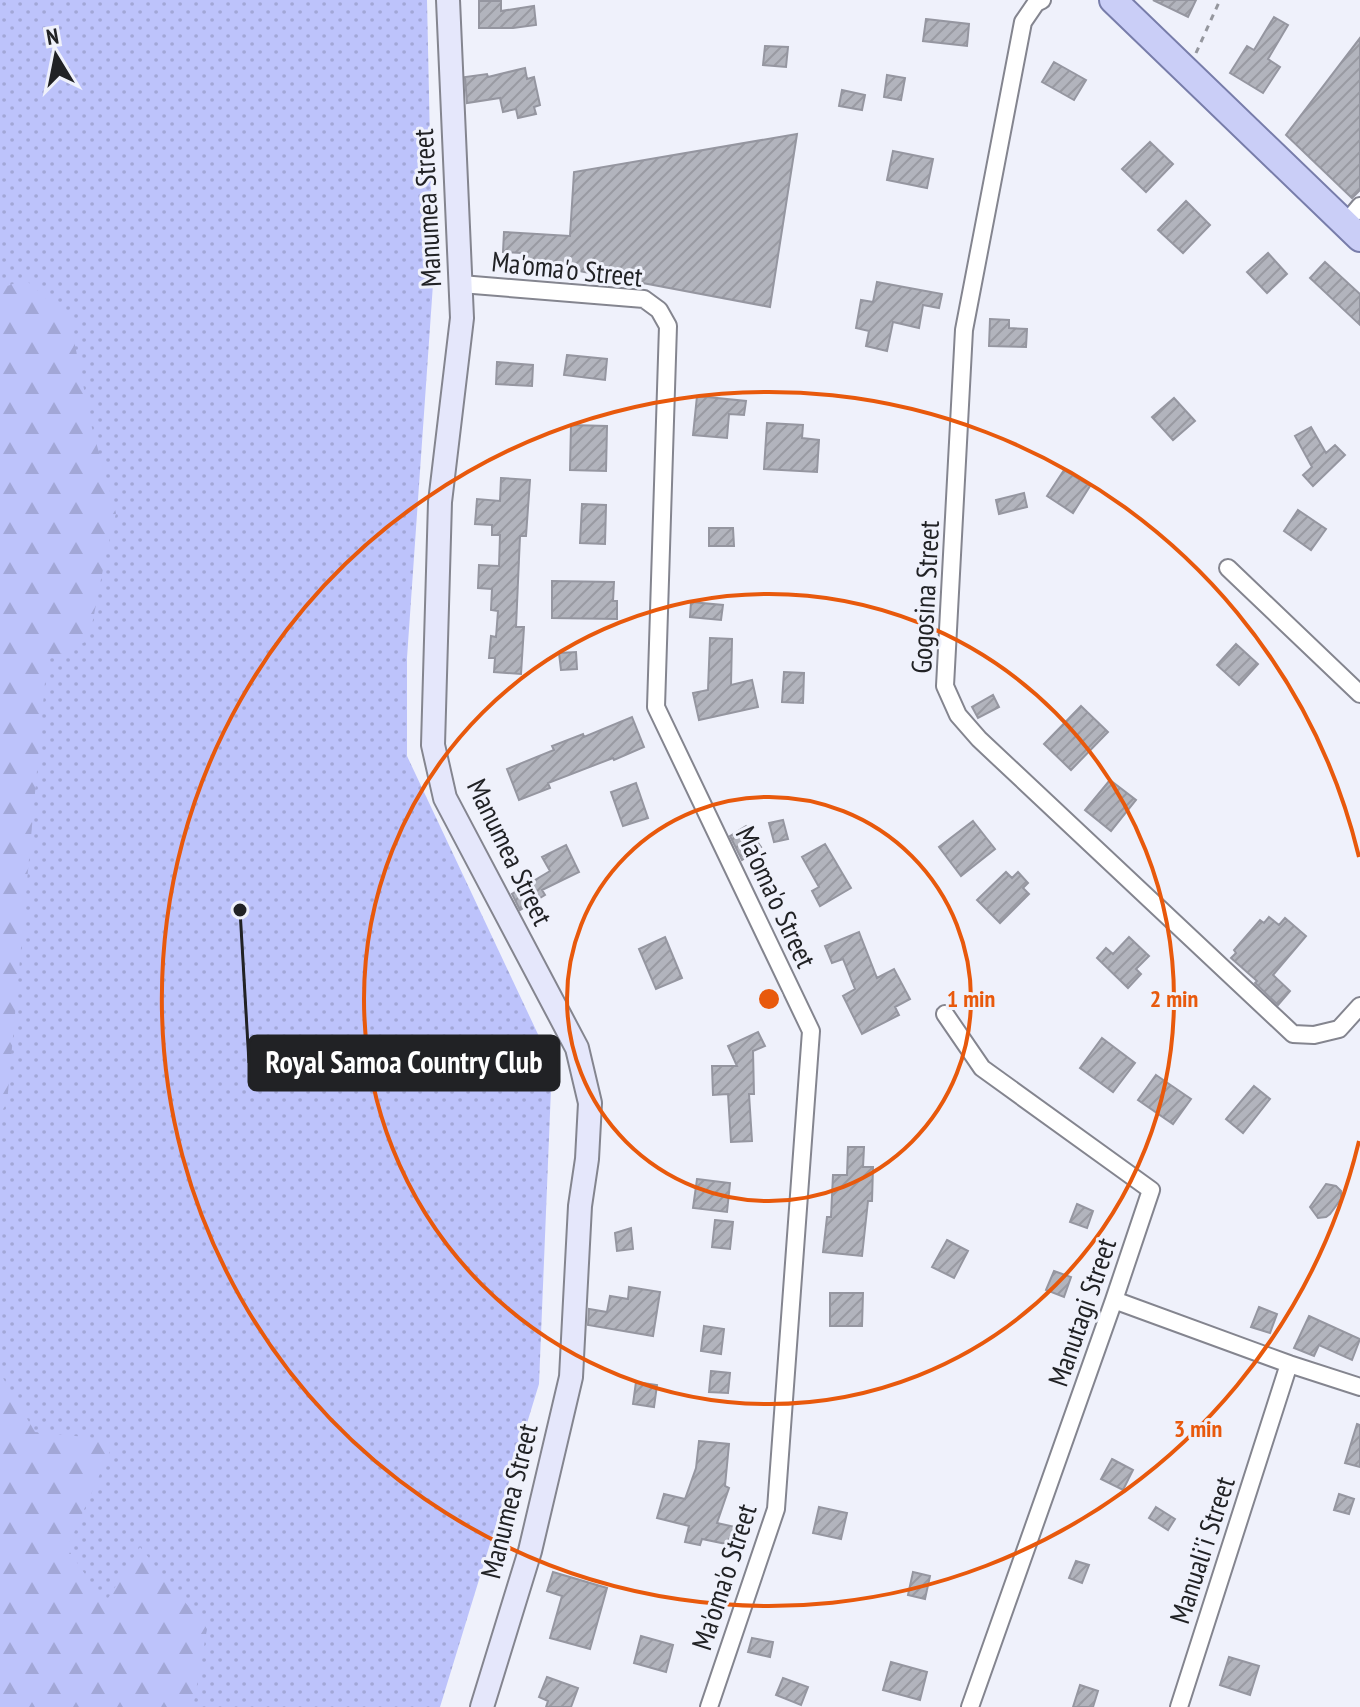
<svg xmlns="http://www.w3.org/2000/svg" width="1360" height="1707" font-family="'PT Sans Narrow',sans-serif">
  <defs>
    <pattern id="grass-dots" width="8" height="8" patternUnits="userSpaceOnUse" patternTransform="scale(2)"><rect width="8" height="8" fill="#bdc3fb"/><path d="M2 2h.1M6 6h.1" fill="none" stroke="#a2a7d7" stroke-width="1.8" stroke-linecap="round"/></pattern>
    <pattern id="forest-firs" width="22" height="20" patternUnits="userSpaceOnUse" patternTransform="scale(2)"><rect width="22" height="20" fill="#bdc3fb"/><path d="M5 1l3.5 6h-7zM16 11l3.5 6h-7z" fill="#a2a7d7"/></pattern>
    <pattern id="building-hatch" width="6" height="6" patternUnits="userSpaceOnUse" patternTransform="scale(2)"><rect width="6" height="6" fill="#b2b4bd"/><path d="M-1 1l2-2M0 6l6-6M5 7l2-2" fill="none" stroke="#999aa2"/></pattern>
  </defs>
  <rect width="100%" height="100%" fill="#eff1fb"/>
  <path fill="url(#grass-dots)" d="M0,0H427L433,284L407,658V756L552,1064L539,1384L440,1707H0Z"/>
  <path fill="url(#forest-firs)" d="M25,279L70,321L92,428L116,513L106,554L89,640L47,660L7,1103L0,1114V289Z
    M0,1373L35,1432L115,1440L67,1548L105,1603L140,1547L207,1629L193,1707H0Z"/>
  <path fill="url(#building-hatch)" stroke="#9596a0" stroke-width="2" d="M1153,0H1196L1188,17Z
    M479,1H501V11L534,6L536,25L513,28H479Z
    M1274,17L1288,25L1268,59L1280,67L1263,93L1230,73L1247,46L1254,50Z
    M926,19L969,24L967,46L923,41Z
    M1360,38V190L1352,198L1286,135Z
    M765,46L788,47L786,67L763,65Z
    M1054,62L1086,80L1074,100L1042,82Z
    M525,68L527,79L534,77L540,105L534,107L536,114L518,118L516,109L503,112L500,98L467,103L465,77L487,74L488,77Z
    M887,75L905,78L901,100L884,97Z
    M842,90L865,95L862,110L839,106Z
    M797,134L770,307L568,269V266L521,263L522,253L503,252L504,232L570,236L574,172Z
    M1150,142L1173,164L1146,192L1122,169Z
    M893,151L933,159L927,188L887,180Z
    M1186,201L1210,225L1183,253L1158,230Z
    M1268,253L1287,274L1267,293L1247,272Z
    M1325,262L1360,294V325L1310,278Z
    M877,282L942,294L939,308L923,305L919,328L893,322L887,351L866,346L869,331L856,328L861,300L873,302Z
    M990,319L1009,320V328L1027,329L1026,347L989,346Z
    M567,355L607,359L605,380L564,375Z
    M497,362L533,365L532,386L496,384Z
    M697,396L746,401L744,415L729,414L727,438L693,435Z
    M1174,398L1195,421L1173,440L1152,417Z
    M767,423L803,425L802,438L819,440L817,472L764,469Z
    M571,425L607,426L606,471L570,470Z
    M1311,427L1326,453L1335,445L1345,455L1313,486L1303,475L1312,467L1295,436Z
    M1064,470L1090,486L1073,513L1047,496Z
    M501,478L530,480L526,536H520L516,627H524L521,674L494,672L495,658H489L491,636L496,637L498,611L491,610L492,589L478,588L479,565L499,566L500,535H492V525L475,524L477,499L500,501Z
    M1024,493L1027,507L999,514L996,500Z
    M582,504L606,505L605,544L580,543Z
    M1298,510L1326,529L1311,550L1284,531Z
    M709,528H733L734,546H709Z
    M552,581L614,582L613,601H617V619L552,618Z
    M691,602L723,605L721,620L690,617Z
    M710,638L732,639L731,685L752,680L758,707L699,720L693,693L708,690Z
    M1236,644L1258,664L1239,685L1217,665Z
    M576,652L577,669L561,670L559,653Z
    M784,672L804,673L803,703L782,702Z
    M993,695L999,707L978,718L972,707Z
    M1081,706L1108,732L1071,770L1044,744Z
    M632,717L644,747L614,760L613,758L548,783L550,788L519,800L507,769L554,750L552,746L583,734L584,737Z
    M1110,780L1136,800L1111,831L1085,810Z
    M636,783L648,818L623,826L611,792Z
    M783,820L788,839L774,842L769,823Z
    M973,821L995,849L961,876L939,847Z
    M746,826L761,847L742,860L730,836Z
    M825,844L851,888L820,906L812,891L819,887L802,857Z
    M566,845L579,872L542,890L545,895L520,910L512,894L550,871L542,857Z
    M1006,872L1012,878L1018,872L1028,883L1023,888L1029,894L1000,923L977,900Z
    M1269,917L1279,925L1285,918L1306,936L1273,975L1290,991L1278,1005L1255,983L1257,981L1231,958L1236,953L1234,950L1260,920L1264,923Z
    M859,932L877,978L894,969L910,999L895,1007L899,1015L862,1034L843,996L855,989L843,959L832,963L825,946Z
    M665,937L682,978L656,989L639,949Z
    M1129,937L1149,956L1136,969L1141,974L1128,988L1097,958L1106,948L1113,954Z
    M758,1032L765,1046L753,1051L754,1094H749L752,1141L731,1142L728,1094L713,1095L712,1066H737L728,1046Z
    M1102,1038L1135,1063L1113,1092L1080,1068Z
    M1156,1075L1191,1099L1173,1124L1138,1100Z
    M1254,1086L1270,1099L1243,1133L1226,1119Z
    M848,1147H864L863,1167H873L872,1201H868L862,1256L823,1252L827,1217H831L833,1175H847Z
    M697,1179L730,1183L727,1212L693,1208Z
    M1326,1184L1336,1186L1341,1191V1199L1330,1214L1326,1217L1318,1218L1310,1207Z
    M1077,1204L1093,1211L1087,1228L1070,1222Z
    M715,1220L733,1222L730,1249L712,1247Z
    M631,1228L633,1249L617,1251L615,1233Z
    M947,1240L968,1251L954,1278L932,1267Z
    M1054,1271L1071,1277L1064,1297L1046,1290Z
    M629,1287L660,1292L653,1336L588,1325L589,1309L607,1312L610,1296L628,1299Z
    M830,1293H863L862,1326H830Z
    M1259,1307L1277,1314L1270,1333L1251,1327Z
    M1309,1316L1360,1339L1352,1360L1319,1345L1314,1356L1294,1348Z
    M704,1326L724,1329L721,1354L701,1351Z
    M711,1371L730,1373L728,1393L709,1392Z
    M636,1382L657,1385L654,1407L633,1404Z
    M1357,1424L1360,1425V1467L1345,1463Z
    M699,1441L729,1444L725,1486L729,1488L717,1523L735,1527L731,1545L702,1539L700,1545L685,1542L689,1526L657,1518L664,1494L685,1499L696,1468Z
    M1112,1459L1133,1470L1123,1490L1101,1479Z
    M1339,1494L1354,1499L1349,1514L1334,1510Z
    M819,1507L847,1513L841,1539L813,1533Z
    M1156,1507L1175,1519L1168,1530L1149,1518Z
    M1076,1561L1089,1565L1082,1583L1069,1578Z
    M553,1572L607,1588L590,1649L550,1638L562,1596L547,1591Z
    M913,1572L930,1576L925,1599L908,1595Z
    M641,1636L673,1645L666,1672L634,1663Z
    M752,1638L773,1642L770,1657L748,1652Z
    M1229,1657L1259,1666L1250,1695L1220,1685Z
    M891,1662L927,1672L920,1700L883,1690Z
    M547,1677L578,1688L571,1707H546L548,1701L539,1697Z
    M783,1678L808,1687L801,1705L776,1695Z
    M1080,1685L1098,1691L1093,1707H1073Z"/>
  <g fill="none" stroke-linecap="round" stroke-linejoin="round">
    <g stroke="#84858f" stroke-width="20">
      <path id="street" d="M1042,0L1036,3L1023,22L964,330L945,686L958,715L979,739L1293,1034L1314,1035L1339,1029L1360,1006
        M1345,224L1360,206
        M461,284L644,299L659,310L668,326L656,707L811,1031L776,1509L709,1707
        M1228,568L1360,694
        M945,1014L982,1068L1151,1190L1114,1300L970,1707
        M1114,1300L1289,1364
        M1179,1707L1289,1364L1360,1387"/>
    </g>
    <g stroke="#84858f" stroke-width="26">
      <path id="secondary" d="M448,0L462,318L440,502L433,745L445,798L577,1048L590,1103L587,1159L580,1206L571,1377L530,1551L482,1707"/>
    </g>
    <g stroke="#787daa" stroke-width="30">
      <path id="primary" d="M1113,0L1360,238"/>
    </g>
    <path stroke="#95979e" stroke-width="3" stroke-dasharray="6 6" stroke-linecap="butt" d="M1196,53L1220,0"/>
    <use href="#street" stroke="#fff" stroke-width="16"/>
    <use href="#secondary" stroke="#e5e7fb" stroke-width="22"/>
    <use href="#primary" stroke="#cacef7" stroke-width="26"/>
  </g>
  <g fill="none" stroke="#e8590c" stroke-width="4">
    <circle cx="769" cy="999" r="202"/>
    <circle cx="769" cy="999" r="405"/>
    <path d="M1359 1141A607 607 0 1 1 1359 857"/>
  </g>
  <g text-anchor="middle" stroke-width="6" stroke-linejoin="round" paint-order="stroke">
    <g font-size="28" fill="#212225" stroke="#eff1fb">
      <text transform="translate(427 208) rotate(-93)" y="10">Manumea Street</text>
      <text transform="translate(567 269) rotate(6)" y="10">Ma'oma'o Street</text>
      <text transform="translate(925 597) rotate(-87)" y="10">Gogosina Street</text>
      <text transform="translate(510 852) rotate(64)" y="10">Manumea Street</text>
      <text transform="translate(776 897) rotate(65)" y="10">Ma'oma'o Street</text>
      <text transform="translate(1082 1312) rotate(-71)" y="10">Manutagi Street</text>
      <text transform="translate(509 1501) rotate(-76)" y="10">Manumea Street</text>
      <text transform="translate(1202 1550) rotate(-72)" y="10">Manuali'i Street</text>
      <text transform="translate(724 1577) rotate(-72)" y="10">Ma'oma'o Street</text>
    </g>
  </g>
  <circle cx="769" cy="999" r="12" fill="#e8590c" stroke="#eff1fb" stroke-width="4"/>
  <g font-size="24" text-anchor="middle" font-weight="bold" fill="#e8590c" stroke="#eff1fb" stroke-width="6" stroke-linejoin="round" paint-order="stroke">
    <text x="971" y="1007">1 min</text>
    <text x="1174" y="1007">2 min</text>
    <text x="1198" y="1437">3 min</text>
  </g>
  <path fill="none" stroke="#212225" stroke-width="3" d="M240 910L249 1063"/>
  <circle fill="#212225" stroke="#eff1fb" stroke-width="3" cx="240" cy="910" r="8"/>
  <rect fill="#212225" stroke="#212225" stroke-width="3" x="249" y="1036" width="310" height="54" rx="8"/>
  <g font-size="30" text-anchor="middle" font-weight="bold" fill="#fff">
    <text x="404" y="1073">Royal Samoa Country Club</text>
  </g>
  <g transform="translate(56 56) rotate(350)" stroke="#eff1fb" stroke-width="6" paint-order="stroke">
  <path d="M0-6L14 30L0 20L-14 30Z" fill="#212225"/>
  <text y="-12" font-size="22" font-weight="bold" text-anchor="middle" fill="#212225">N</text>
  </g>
</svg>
